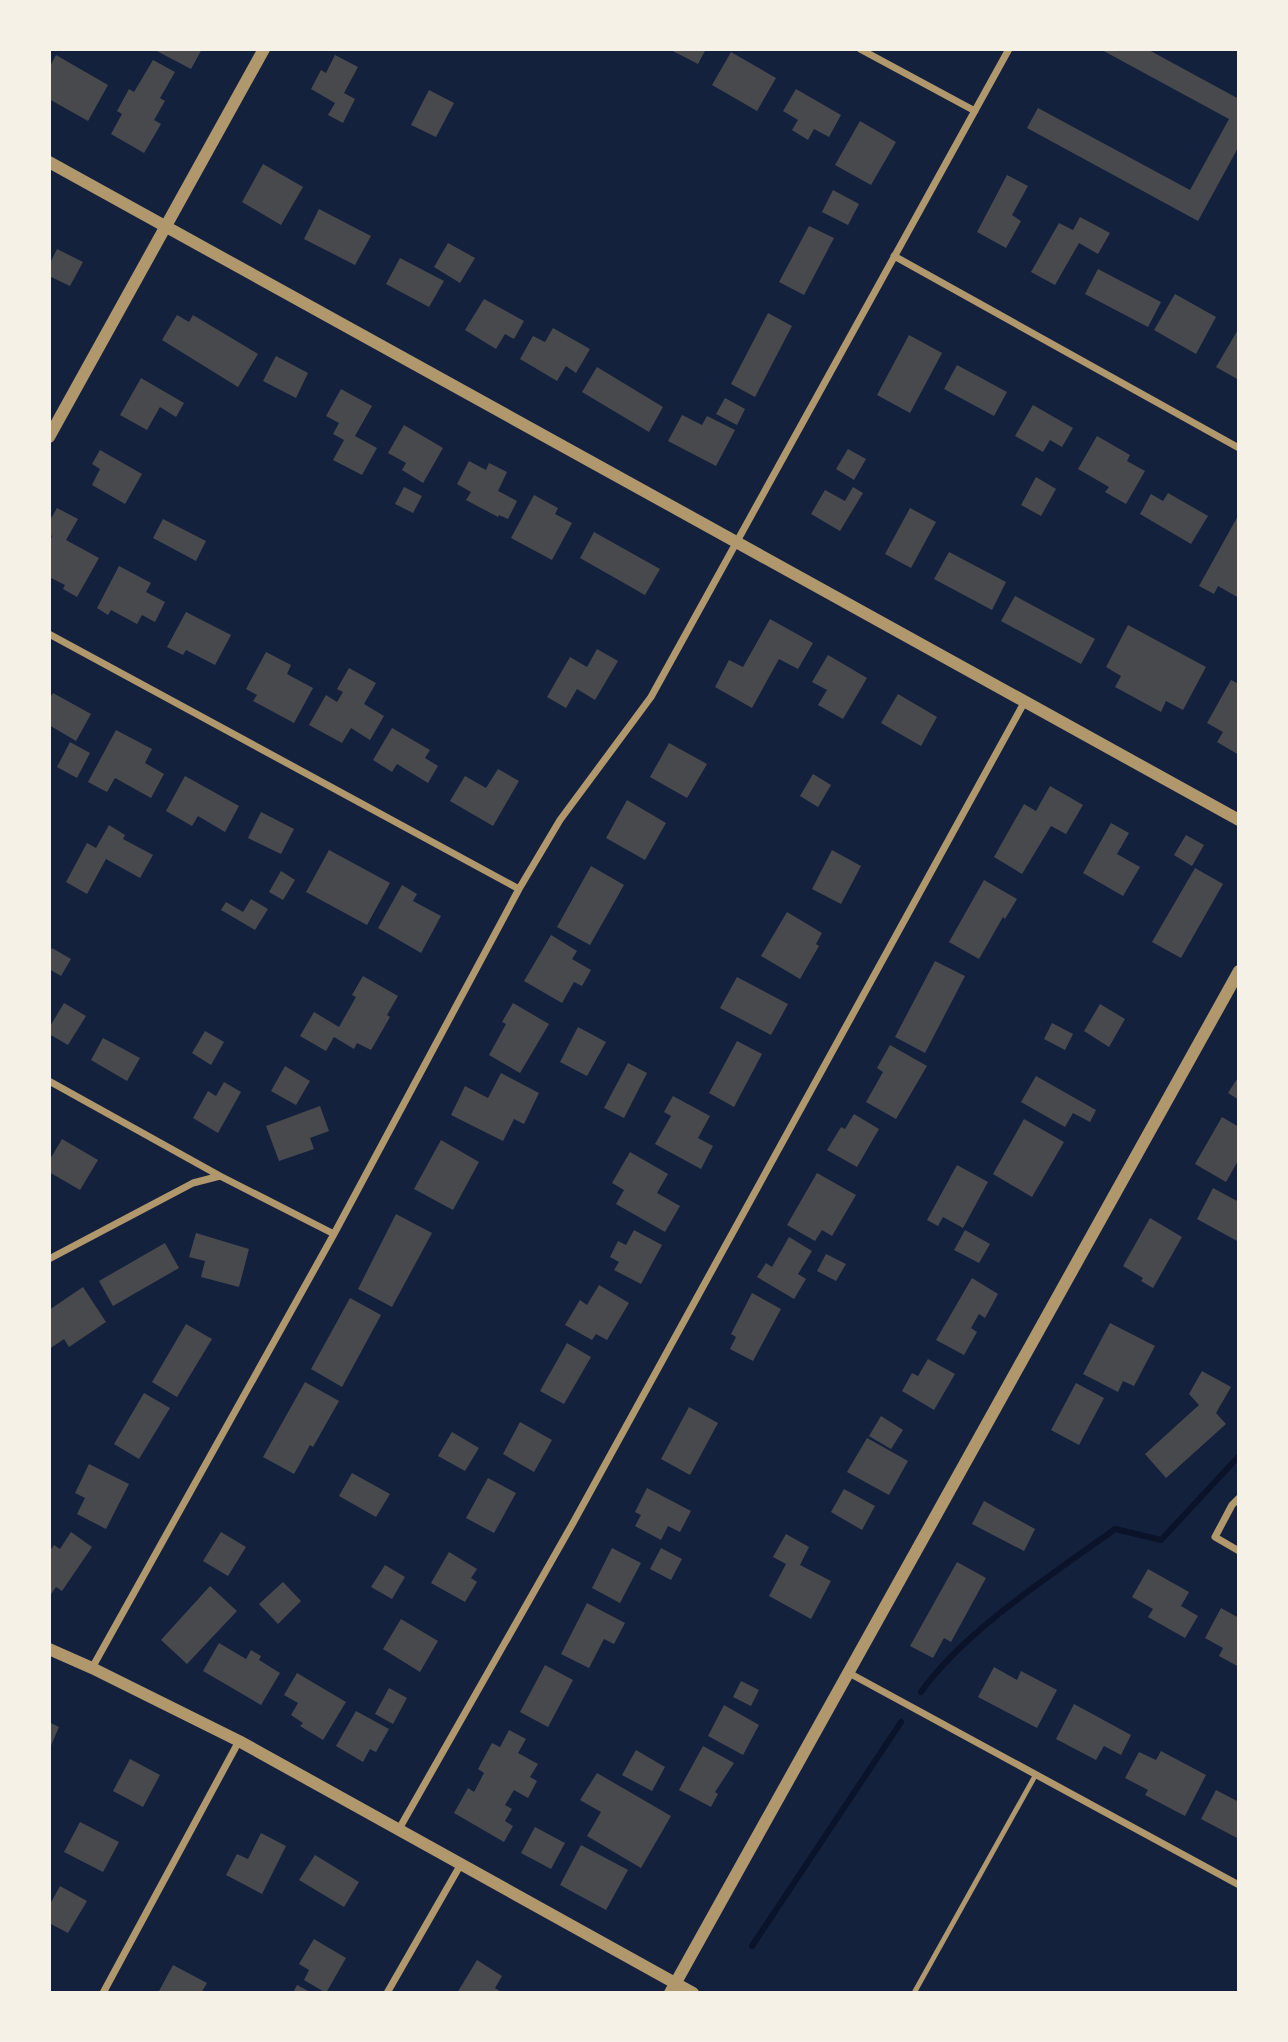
<svg xmlns="http://www.w3.org/2000/svg" width="1288" height="2042" font-family="Quicksand,sans-serif">
  <rect width="100%" height="100%" fill="#14213d"/>
  <g fill="none" stroke-linecap="round" stroke-linejoin="round">
    <path stroke="#0b132b" stroke-width="6" d="M921,1692C965,1630 1053,1574 1115,1529L1161,1540L1239,1456
      M752,1946L901,1722"/>
  </g>
  <path fill="#48494c" d="M153,49H202L191,69Z
    M669,49H706L698,64Z
    M1100,49H1147L1239,99V146L1198,221L1027,128L1038,108L1190,190L1229,119Z
    M731,52L776,78L757,111L712,85Z
    M56,55L108,85L88,121L49,99V68Z
    M335,55L358,67L344,93L355,99L343,123L328,115L335,103L311,89L321,70L326,73Z
    M153,60L175,72L160,98L165,101L154,120L161,124L144,153L111,134L122,114L117,111L129,89L134,92Z
    M796,89L841,115L829,137L814,129L808,140L792,130L798,120L783,111Z
    M429,90L454,103L436,137L411,125Z
    M860,121L896,142L871,185L835,165Z
    M263,164L303,187L281,225L242,202Z
    M1007,175L1028,186L1012,215L1021,221L1006,248L977,232Z
    M833,190L859,204L848,225L822,212Z
    M319,209L371,236L355,265L304,239Z
    M1080,217L1110,233L1098,254L1079,243L1055,285L1031,272L1059,223L1073,230Z
    M809,226L834,238L804,295L779,282Z
    M448,243L475,258L460,283L434,267Z
    M57,249L83,262L70,286L49,276V265Z
    M400,258L444,281L429,307L386,284Z
    M1098,269L1161,302L1148,327L1085,294Z
    M1175,294L1216,317L1196,354L1154,330Z
    M484,299L524,321L514,339L505,334L496,349L465,330Z
    M768,313L792,326L755,397L731,384Z
    M177,315L189,322L193,315L258,354L238,387L162,340Z
    M553,328L590,349L576,373L566,366L557,381L520,359L533,336L545,342Z
    M1239,328V380L1216,367Z
    M909,335L942,353L910,413L877,395Z
    M276,356L308,373L296,398L263,381Z
    M957,365L1007,392L994,416L944,389Z
    M597,367L663,407L649,432L582,392Z
    M141,378L184,403L176,417L160,407L147,430L120,415Z
    M341,389L372,406L355,436L377,448L362,475L333,460L344,440L333,434L339,423L326,416Z
    M725,398L745,409L737,425L716,414Z
    M1033,405L1073,428L1062,447L1050,440L1043,452L1015,436Z
    M682,415L702,425L707,416L735,430L716,466L668,441Z
    M404,425L443,448L423,483L402,470L406,463L388,453Z
    M1097,436L1130,455L1127,461L1145,471L1126,504L1105,492L1109,487L1078,469Z
    M848,449L866,459L854,480L836,469Z
    M100,450L142,474L125,504L92,485L100,469L92,464Z
    M469,461L486,470L489,463L507,472L498,491L517,501L508,519L499,515L498,517L466,500L471,492L457,484Z
    M1036,477L1056,489L1041,516L1021,505Z
    M404,487L422,496L413,513L395,504Z
    M853,487L863,493L840,531L811,514L825,490L845,501Z
    M1168,493L1208,516L1191,544L1140,514L1151,494L1163,501Z
    M534,495L558,508L555,514L572,523L552,560L511,538Z
    M57,508L78,519L66,540L99,558L77,597L63,589L65,585L49,577V542L52,536L49,534V522Z
    M910,508L936,522L911,568L885,554Z
    M1239,514V598L1218,586L1214,594L1199,586Z
    M163,519L206,541L196,561L153,538Z
    M594,532L660,569L645,595L580,558Z
    M949,552L1006,582L992,610L934,579Z
    M119,566L151,583L146,592L165,602L155,622L142,615L137,624L111,610L108,615L97,608Z
    M1015,596L1095,639L1081,664L1001,621Z
    M186,612L231,635L215,665L186,650L183,655L167,647Z
    M770,619L813,643L798,669L779,659L752,708L715,687L729,660L743,667Z
    M1128,625L1206,667L1183,710L1166,701L1161,712L1115,687L1121,676L1106,667Z
    M597,649L618,661L595,700L577,689L566,708L547,697L570,657L587,667Z
    M266,652L291,665L287,674L313,688L294,723L253,701L257,695L246,689Z
    M828,655L867,678L843,719L818,705L827,690L812,682Z
    M349,668L376,683L364,704L384,716L370,740L351,728L342,743L309,725L326,695L337,702L343,692L337,689Z
    M1231,680L1239,684V755L1217,742L1223,732L1207,723Z
    M53,693L91,714L76,741L49,725V699Z
    M898,694L937,717L921,746L881,723Z
    M392,728L430,750L425,758L438,766L428,783L397,764L392,772L373,760Z
    M116,730L152,749L145,763L164,774L151,798L115,778L107,792L88,782Z
    M70,742L90,753L77,778L57,767Z
    M669,743L707,764L687,798L650,777Z
    M498,769L519,781L493,826L450,801L465,776L486,788Z
    M813,774L831,785L818,807L800,796Z
    M185,776L239,806L225,832L198,816L192,826L166,811Z
    M1050,786L1083,805L1066,834L1051,826L1022,874L994,857L1024,804L1036,811Z
    M627,800L666,823L645,860L606,838Z
    M261,812L294,829L281,854L248,838Z
    M1111,823L1129,833L1117,854L1140,867L1123,896L1083,873Z
    M109,825L125,835L123,839L153,855L140,878L106,859L87,894L66,882L87,843L96,848Z
    M1186,835L1204,845L1192,866L1174,855Z
    M329,850L390,883L367,925L306,892Z
    M832,850L861,866L841,904L812,889Z
    M591,866L624,885L590,945L557,927Z
    M1195,868L1223,884L1181,958L1152,942Z
    M281,871L295,880L283,900L269,892Z
    M984,880L1017,899L1005,919L1003,917L979,959L949,942Z
    M402,885L417,894L413,901L441,916L421,953L378,928Z
    M251,899L268,909L255,930L221,910L226,902L243,912Z
    M787,912L822,933L816,944L819,946L800,979L761,956Z
    M551,935L577,951L572,959L591,970L582,986L574,982L562,1003L524,981Z
    M52,948L71,959L61,976L49,969V954Z
    M935,961L965,976L925,1053L895,1037Z
    M363,976L398,996L387,1015L390,1017L371,1050L357,1043L354,1049L334,1037L326,1051L300,1036L314,1012L339,1027L356,997L352,995Z
    M737,977L788,1004L771,1035L720,1008Z
    M64,1003L86,1016L68,1045L49,1034V1028Z
    M513,1003L549,1024L520,1073L489,1055L506,1024L502,1022Z
    M1100,1004L1125,1019L1109,1047L1084,1031Z
    M1052,1023L1073,1034L1065,1050L1044,1039Z
    M578,1027L606,1042L587,1076L560,1062Z
    M205,1031L224,1042L211,1065L192,1053Z
    M103,1038L140,1058L127,1081L91,1060Z
    M737,1041L762,1054L734,1107L709,1093Z
    M890,1045L927,1066L896,1119L866,1102L883,1072L877,1068Z
    M628,1063L647,1073L624,1118L604,1108Z
    M285,1066L310,1081L296,1105L271,1091Z
    M501,1073L539,1093L524,1124L514,1119L503,1141L451,1115L465,1086L488,1098Z
    M1036,1076L1096,1110L1090,1122L1073,1113L1065,1127L1021,1102Z
    M1239,1076V1100L1228,1093Z
    M224,1082L241,1092L218,1133L193,1118L208,1091L216,1096Z
    M673,1096L710,1116L698,1138L713,1146L701,1169L655,1144L671,1116L664,1112Z
    M320,1106L329,1131L310,1138L314,1149L279,1161L266,1126Z
    M854,1114L879,1129L857,1167L827,1150L841,1127L845,1129Z
    M1222,1117L1239,1127V1159L1226,1182L1195,1164Z
    M1024,1119L1064,1142L1032,1197L993,1174Z
    M62,1139L98,1160L80,1190L49,1172V1161Z
    M441,1140L479,1162L453,1210L414,1189Z
    M630,1152L668,1174L657,1193L680,1206L665,1232L616,1204L624,1190L612,1183Z
    M957,1165L988,1182L963,1228L943,1217L938,1226L927,1220Z
    M817,1173L856,1195L832,1236L822,1230L815,1241L787,1225Z
    M1213,1188L1239,1202V1242L1197,1219Z
    M396,1214L432,1233L392,1307L358,1289Z
    M1150,1218L1182,1237L1153,1288L1141,1281L1143,1278L1123,1266Z
    M634,1230L662,1245L641,1284L614,1270L619,1262L610,1257L618,1241L626,1245Z
    M965,1230L990,1244L979,1263L954,1250Z
    M196,1233L249,1249L239,1287L201,1277L205,1261L189,1257Z
    M789,1237L812,1251L798,1274L806,1279L794,1299L757,1277L766,1263L772,1267Z
    M165,1243L179,1268L113,1306L99,1281Z
    M826,1254L846,1264L836,1281L817,1271Z
    M972,1278L998,1294L985,1318L979,1314L971,1328L977,1332L964,1355L936,1340Z
    M599,1285L629,1303L607,1340L596,1334L592,1340L565,1325L580,1300L587,1305Z
    M83,1287L106,1322L69,1347L64,1339L49,1349V1310Z
    M752,1293L781,1309L753,1361L730,1349L736,1337L731,1334Z
    M350,1298L381,1315L342,1387L311,1369Z
    M1110,1323L1155,1346L1134,1386L1123,1381L1118,1392L1083,1374Z
    M186,1324L212,1339L177,1397L152,1382Z
    M567,1343L591,1357L564,1404L540,1391Z
    M928,1359L955,1374L934,1410L902,1391L912,1373L918,1376Z
    M1202,1371L1231,1387L1216,1413L1226,1424L1166,1478L1145,1454L1199,1405L1189,1394Z
    M305,1382L339,1401L313,1447L310,1445L294,1474L263,1457Z
    M1076,1383L1104,1398L1079,1445L1051,1430Z
    M144,1393L170,1408L139,1459L114,1444Z
    M689,1407L718,1423L690,1475L661,1459Z
    M881,1416L903,1430L891,1449L869,1436Z
    M520,1422L552,1440L534,1472L503,1454Z
    M452,1432L479,1448L465,1471L438,1456Z
    M867,1438L908,1461L889,1495L847,1472Z
    M89,1464L129,1484L106,1529L77,1514L85,1498L75,1493Z
    M352,1473L390,1494L376,1517L339,1496Z
    M488,1478L516,1493L494,1533L466,1518Z
    M647,1488L691,1511L680,1532L668,1526L661,1540L635,1526L641,1515L635,1512Z
    M844,1489L875,1506L862,1530L831,1512Z
    M984,1501L1035,1529L1024,1551L972,1524Z
    M71,1532L92,1547L62,1591L56,1587L49,1597V1552L54,1545L60,1549Z
    M221,1532L246,1547L228,1576L203,1561Z
    M786,1534L809,1547L800,1565L831,1581L811,1619L769,1596L786,1564L773,1557Z
    M612,1548L641,1563L620,1603L592,1588Z
    M661,1548L682,1559L671,1580L650,1569Z
    M449,1552L477,1569L471,1578L477,1582L465,1602L431,1583Z
    M957,1562L986,1578L951,1642L944,1638L933,1658L910,1646Z
    M385,1565L405,1577L392,1599L371,1587Z
    M1148,1569L1189,1592L1181,1606L1198,1616L1185,1638L1148,1617L1153,1609L1132,1597Z
    M283,1582L301,1601L278,1624L259,1604Z
    M210,1586L237,1611L187,1664L161,1640Z
    M587,1603L625,1623L614,1644L604,1639L589,1668L561,1654Z
    M1221,1608L1239,1618V1667L1219,1656L1223,1648L1205,1638Z
    M401,1619L438,1641L420,1672L383,1649Z
    M219,1643L246,1659L251,1650L261,1656L259,1660L280,1673L261,1705L203,1671Z
    M545,1665L573,1680L548,1727L520,1712Z
    M994,1667L1017,1680L1021,1671L1057,1690L1037,1728L978,1697Z
    M297,1673L346,1702L323,1740L300,1726L303,1723L291,1715L298,1703L284,1695Z
    M741,1681L759,1690L751,1706L733,1697Z
    M389,1688L407,1698L393,1724L375,1714Z
    M1074,1704L1131,1735L1121,1755L1104,1746L1096,1760L1056,1739Z
    M724,1705L759,1725L743,1755L708,1736Z
    M356,1711L389,1729L376,1752L370,1749L363,1762L336,1746Z
    M49,1722L59,1727L49,1750Z
    M509,1730L526,1739L518,1753L538,1764L530,1777L537,1781L528,1798L514,1790L505,1805L512,1809L505,1821L513,1826L504,1842L454,1813L468,1788L474,1792L484,1773L478,1769L492,1743L500,1747Z
    M703,1746L734,1763L715,1792L718,1794L711,1807L679,1790Z
    M636,1750L665,1767L652,1791L622,1775Z
    M1161,1751L1206,1775L1185,1816L1145,1795L1148,1790L1125,1778L1139,1752L1156,1760Z
    M130,1759L160,1775L143,1807L113,1791Z
    M597,1773L671,1816L641,1868L587,1836L601,1812L580,1800Z
    M1216,1790L1239,1802V1839L1201,1819Z
    M80,1822L119,1842L103,1872L64,1852Z
    M535,1827L565,1843L551,1869L521,1853Z
    M261,1833L286,1846L262,1894L226,1875L237,1854L248,1859Z
    M581,1845L628,1870L606,1910L560,1885Z
    M315,1855L359,1882L344,1907L299,1880Z
    M60,1886L87,1901L68,1933L49,1923V1906Z
    M314,1939L346,1958L326,1993L304,1980L309,1970L299,1964Z
    M477,1960L502,1976L495,1988L503,1993H457Z
    M173,1965L207,1983L201,1993H158Z
    M297,1985L312,1993H293Z"/>
  <g fill="none" stroke-linecap="round" stroke-linejoin="round">
    <path stroke="#b1986c" stroke-width="5" d="M914,1993L1035,1776"/>
    <path stroke="#b1986c" stroke-width="7" d="M860,49L975,111
      M894,256L1239,448
      M49,634L519,889
      M49,1081L220,1176L334,1234
      M49,1259L193,1183L220,1176
      M1239,1498L1232,1505L1215,1537L1239,1551
      M92,1668L334,1234L519,889L560,820L651,697L1009,49
      M849,1673L1239,1885
      M399,1829L573,1523L1025,701
      M103,1993L239,1741
      M387,1993L461,1864"/>
    <path stroke="#b1986c" stroke-width="12" d="M49,162L1239,820
      M49,437L264,49
      M49,1649L92,1668L239,1741L693,1993
      M670,1993L1239,971"/>
  </g>
  <rect width="1288" height="2042" fill="none" stroke="#f6f1e7" stroke-width="102"/>
</svg>
